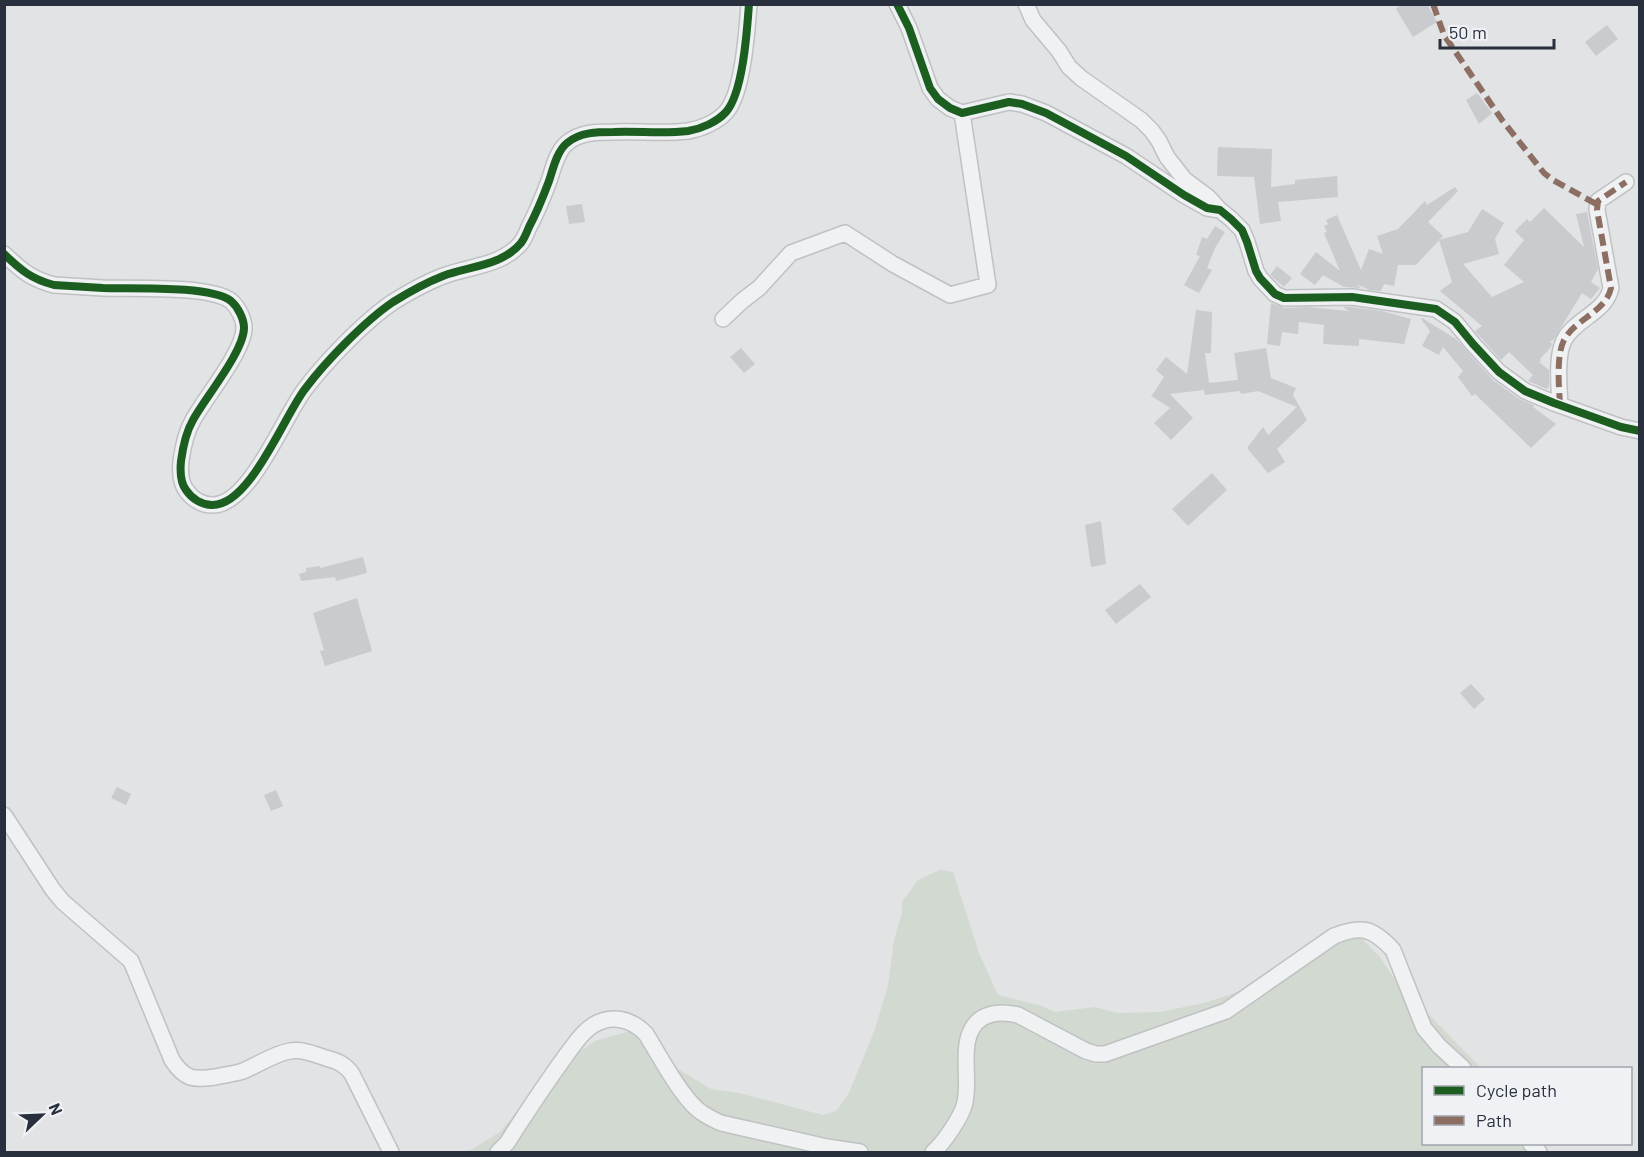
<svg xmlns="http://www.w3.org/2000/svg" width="1644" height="1157" font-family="Barlow,sans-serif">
  <rect width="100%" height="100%" fill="#e1e3e5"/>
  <path fill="#d2d9d1" d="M940,870L953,872L979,953L998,995L1042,1006L1055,1012L1095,1007L1118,1013L1160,1012L1204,1003L1259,985L1332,939L1358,935L1380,957L1396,981L1481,1068H1424V1144H1539L1544,1152H455L471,1150L500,1132L548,1073L595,1041L634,1030L655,1055L711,1089L739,1093L823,1115L836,1111L848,1095L874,1032L888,986L894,940L902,913V902L918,880Z"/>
  <path fill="#c9cbce" d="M1402,4H1427L1437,22L1413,37L1396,9Z
    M1607,25L1618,39L1596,56L1585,42Z
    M1477,93L1492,113L1479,124L1466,100Z
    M1218,147L1272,149L1271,187L1295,184V180L1337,176L1338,197L1278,202L1281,221L1260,224L1254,177L1217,176Z
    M1455,187L1458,191L1428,222L1443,236L1416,265H1398L1394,286L1384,284L1381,291L1370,290L1356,284L1361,288L1344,287L1323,275L1315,285L1300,274L1316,252L1340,271L1324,233L1327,232L1324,226L1328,224L1326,220L1337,215L1361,270L1369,249L1383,254L1377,236L1398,229L1425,201L1427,205Z
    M582,204L585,222L569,224L566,206Z
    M1544,208L1584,247L1576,214L1587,212L1598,269L1591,282L1600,288L1591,299L1582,293L1554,339L1550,342L1552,344L1551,347L1540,359L1541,360L1539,362L1549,370V386L1547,389L1528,381L1533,375L1509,352L1501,360L1475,331L1482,326L1440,291L1452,282L1439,240L1468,232L1482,209L1504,223L1495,239L1499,254L1463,264L1492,297L1524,282L1504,265L1524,240L1515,231L1527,219L1530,222Z
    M1215,226L1225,232L1215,248L1207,268L1212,270L1199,293L1184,285L1200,256L1196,255L1202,237L1207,239Z
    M1277,266L1292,278L1284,287L1270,275Z
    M1271,303L1284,308L1307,307L1349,311L1343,307H1351L1382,311L1411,319L1404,344L1359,339V346L1323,344L1324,325L1299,322L1298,334L1282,332L1280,346L1267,344Z
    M1196,310L1212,312L1211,353H1205L1209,383L1238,380L1234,353L1266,348L1271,378L1296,388L1293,395L1307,420L1277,449L1285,462L1268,473L1247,448L1263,427L1268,435L1297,407L1258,391L1241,394L1240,391L1205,395L1204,390L1170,394L1193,418L1171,440L1154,423L1170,408L1153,397H1151L1164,377L1156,370L1166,357L1187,374Z
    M1422,318L1456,339L1493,380L1519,399L1534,405L1533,407L1556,424L1531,448L1475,394L1472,396L1458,377L1463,371L1443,347L1439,355L1422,346L1430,331L1421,319Z
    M741,348L755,364L744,373L730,357Z
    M1212,473L1227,490L1188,526L1172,509Z
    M1101,521L1106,564L1091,567L1085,525Z
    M363,557L367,573L336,581L335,577L301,581L299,574L306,572V568L320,566V568Z
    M1140,584L1151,597L1116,624L1105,610Z
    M357,598L372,651L325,666L320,651L324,650L313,613Z
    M1471,684L1485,699L1474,709L1460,693Z
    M117,787L131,794L126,805L111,798Z
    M276,790L283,806L271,811L264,795Z"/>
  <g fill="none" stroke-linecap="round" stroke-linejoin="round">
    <g stroke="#bfc1c3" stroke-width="18">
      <path id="minor" d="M897,4L909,28L930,88L938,99L950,108L962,113L1009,102L1022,104L1046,113L1126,156L1184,195L1207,208L1220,210L1231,219L1242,230L1247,242L1256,271L1260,278L1275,294L1284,298L1352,297L1436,309L1455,322L1473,344L1499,372L1525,391L1554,403L1621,427L1640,431
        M1026,4L1033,20L1059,51L1069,67L1081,78L1141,120L1152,131L1159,141L1167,157L1185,180L1208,197L1218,208
        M4,254C21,270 31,279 54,285C70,286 86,287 103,288C131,289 210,285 231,301C238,307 244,319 244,328C244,351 205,398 193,420C186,432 183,446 181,461C180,471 180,482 186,490C192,499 202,505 212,505C250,506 284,416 305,389C326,361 365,321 393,302C409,292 425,283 443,276C469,266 502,266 521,243C524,239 527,232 529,227C537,212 543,197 549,181C553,169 557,151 567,143C580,132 597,132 614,132C639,131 664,134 688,131C701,129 717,122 726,112C743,93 747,31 749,4
        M723,319L742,301L759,288L791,253L845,233L893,264L950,295L988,285L962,113
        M1560,405C1559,387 1556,356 1564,340C1575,319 1606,312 1611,288L1597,210L1598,201L1626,182
        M4,815L53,890L63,902L131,961L172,1060C185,1080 194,1080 215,1077C225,1075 234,1074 243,1071C258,1065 273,1054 290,1051C302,1049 314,1054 326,1058C337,1061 345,1064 352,1074L391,1152
        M1531,1144L1539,1152
        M498,1152L507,1143C526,1113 546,1083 567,1054C574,1045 581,1033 592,1026C610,1014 631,1018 646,1034C659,1055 679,1093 697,1109C704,1115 712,1119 721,1123L827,1147L860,1152
        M933,1152C943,1144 963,1115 965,1102C971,1076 956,1035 982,1018C994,1011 1006,1012 1018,1015L1086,1051L1096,1054H1105L1226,1011L1334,936C1361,925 1373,928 1393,950L1424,1028L1439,1046L1463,1068"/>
    </g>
    <use href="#minor" stroke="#f0f1f3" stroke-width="15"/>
    <path stroke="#8d6e63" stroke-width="6" stroke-dasharray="12 6" stroke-linecap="butt" d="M1433,4L1444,35L1502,120L1544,173L1553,180L1598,205
      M1560,405C1559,387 1556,356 1564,340C1575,319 1606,312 1611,288L1597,210L1598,201L1626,182"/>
    <g stroke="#eff1f5" stroke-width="11">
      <path id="cycleway" d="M897,4L909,28L930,88L938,99L950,108L962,113L1009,102L1022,104L1046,113L1126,156L1184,195L1207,208L1220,210L1231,219L1242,230L1247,242L1256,271L1260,278L1275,294L1284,298L1352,297L1436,309L1455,322L1473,344L1499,372L1525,391L1554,403L1621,427L1640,431
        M4,254C21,270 31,279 54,285C70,286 86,287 103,288C131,289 210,285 231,301C238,307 244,319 244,328C244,351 205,398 193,420C186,432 183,446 181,461C180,471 180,482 186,490C192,499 202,505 212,505C250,506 284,416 305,389C326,361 365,321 393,302C409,292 425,283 443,276C469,266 502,266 521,243C524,239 527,232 529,227C537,212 543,197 549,181C553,169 557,151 567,143C580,132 597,132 614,132C639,131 664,134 688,131C701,129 717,122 726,112C743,93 747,31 749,4"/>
    </g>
    <use href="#cycleway" stroke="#1b5e20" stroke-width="8"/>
  </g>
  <rect width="1644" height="1157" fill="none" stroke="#29303d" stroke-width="12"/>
  <rect x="1422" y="1067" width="210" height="78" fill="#eff1f5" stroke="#a0a4ab" stroke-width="1.5"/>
  <rect x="1434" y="1086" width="30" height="9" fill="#1b5e20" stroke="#a0a4ab" stroke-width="1.5"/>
  <text x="1476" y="1097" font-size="18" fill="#29303d">Cycle path</text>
  <rect x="1434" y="1116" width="30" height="9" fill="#8d6e63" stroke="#a0a4ab" stroke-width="1.5"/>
  <text x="1476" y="1127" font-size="18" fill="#29303d">Path</text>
  <g transform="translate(42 1115) rotate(67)" stroke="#eff1f5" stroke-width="4.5" paint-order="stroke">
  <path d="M0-4.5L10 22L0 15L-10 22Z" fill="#29303d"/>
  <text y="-9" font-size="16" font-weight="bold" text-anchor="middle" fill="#29303d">N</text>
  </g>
  <path d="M1440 39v9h114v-9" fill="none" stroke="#29303d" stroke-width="3"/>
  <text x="1449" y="39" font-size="18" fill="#29303d" stroke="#eff1f5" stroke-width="4.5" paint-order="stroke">50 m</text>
</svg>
